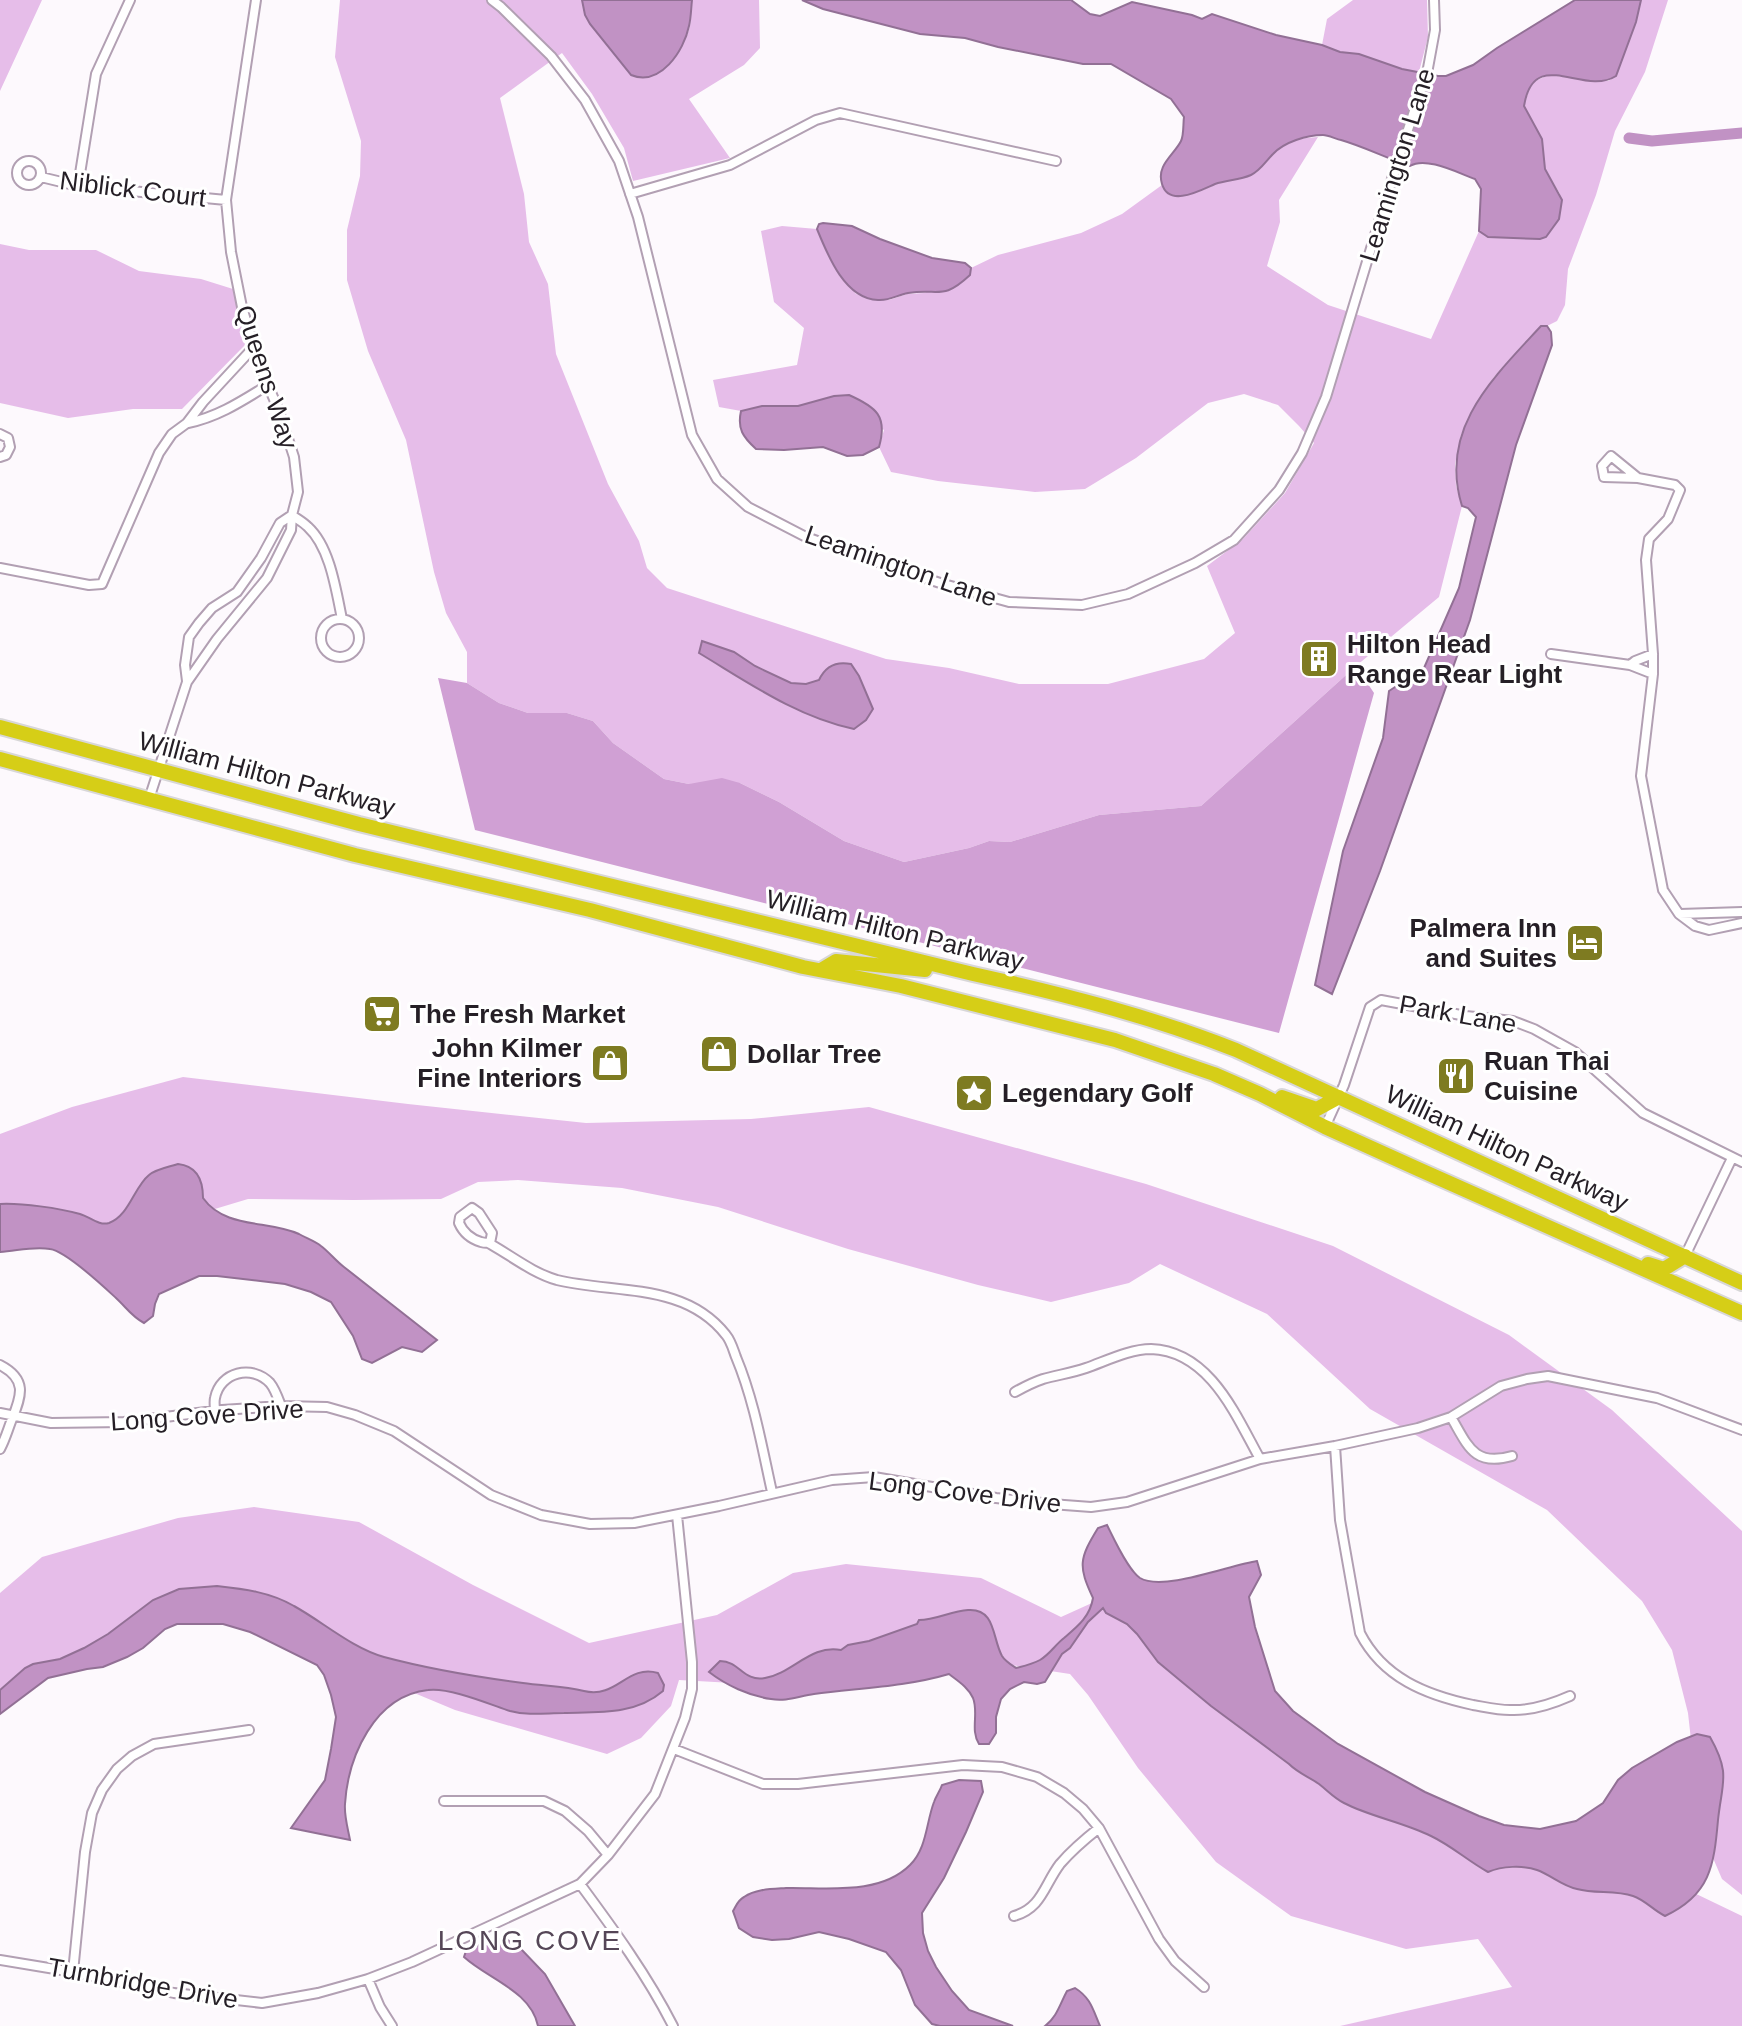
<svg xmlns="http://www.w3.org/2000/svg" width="1742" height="2026" font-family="Arial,sans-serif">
  <rect width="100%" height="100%" fill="#fdf9fd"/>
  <path fill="#e6bde9" d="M0,0H42L0,91Z
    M340,0H582L585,15L590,24L631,75L638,78L657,74L687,36L690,26L692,0H759L760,48L744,65L689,99L730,158L633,181L624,148L592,94L562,53L500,98L524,194L529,242L548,284L556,354L608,484L639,541L647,568L667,588L886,659L949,668L1019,684H1108L1204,659L1235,633L1207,566L1243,539L1285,493L1314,443L1299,426L1278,405L1244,394L1208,403L1136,458L1085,489L1035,492L938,481L891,472L879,447L884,430L834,396L798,406H762L741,411L719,407L713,380L797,365L804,328L774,302L761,231L782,226L817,229L831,261L856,294L889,300L907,294L924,293L970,275L971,268L998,255L1081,233L1122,214L1162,185L1168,193L1203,190L1216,184L1249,176L1257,172L1276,150L1295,139L1318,137L1279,200L1280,222L1267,266L1328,305L1431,339L1479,231L1488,237H1546L1555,226L1560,194L1545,169L1542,139L1524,106L1531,83L1548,75L1608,81L1616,76L1636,22L1641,0H1668L1645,72L1615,131L1596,195L1568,269L1565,305L1557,321L1547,326H1541L1494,377L1472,412L1461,435L1455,464L1456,486L1462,506L1439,597L1356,666L1201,806L1099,815L1010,842L989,841L969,848L904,862L844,841L779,802L740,783L689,784L664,779L613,743L593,721L567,713H528L499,703L467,683V652L446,613L434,572L406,440L368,351L347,280V230L360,176L361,141L335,57Z
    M1353,0H1427L1428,37L1419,72L1402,69L1359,54L1340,52L1322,45L1327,19Z
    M0,244L29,250H96L139,271L201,279L233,289L245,345L182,409H133L68,418L0,403Z
    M183,1077L408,1104L586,1123L751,1119L869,1107L1146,1184L1333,1246L1509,1335L1612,1410L1742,1531V1895L1722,1879L1701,1830L1688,1713L1672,1650L1642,1601L1547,1510L1370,1409L1267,1314L1160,1264L1129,1283L1051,1302L978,1285L848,1249L718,1207L622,1188L518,1180L478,1182L441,1199L354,1200L248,1199L175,1221L0,1233V1134L72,1107Z
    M254,1507L359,1522L473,1585L589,1643L717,1615L793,1573L846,1564L981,1578L1061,1617L1114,1593L1384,1796L1636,1865L1742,1916V2026H1340L1512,1987L1478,1939L1406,1949L1291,1916L1216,1862L1138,1768L1088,1695L1070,1674L978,1660L784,1686L679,1680L671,1706L641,1738L607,1754L455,1710L340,1662L187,1606L0,1702V1593L42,1557L178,1518Z"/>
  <path fill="#d0a0d4" d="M1356,666L1374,693L1279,1033L475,830L438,678L467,683L499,703L528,713H567L593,721L613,743L664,779L689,784L722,778L740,783L779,802L844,841L904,862L969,848L989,841L1010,842L1099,815L1201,806Z"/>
  <path fill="#c192c4" stroke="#927095" stroke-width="2" d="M582,0H692C691,9 691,18 689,26C684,51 660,87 631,75L590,24L585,15Z
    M802,0H1071L1090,14L1100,16L1132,2L1192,15L1202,19L1212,14L1276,35L1322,45L1340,52L1359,54L1402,69L1438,76H1446L1473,65L1497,48L1575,0H1641L1636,22L1616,76C1583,97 1534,45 1524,106L1542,139L1545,169L1562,200L1559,219L1546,237L1540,239L1488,237L1479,231L1481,189L1475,179C1458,173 1426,156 1410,166C1386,158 1365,147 1341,140C1336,139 1328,135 1323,135C1307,135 1284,142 1273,154C1266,161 1260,171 1251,175C1240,180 1227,180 1215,184C1201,190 1169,208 1162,184C1156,165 1174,155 1181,141C1184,135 1183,124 1184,117L1171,99L1111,64H1083L998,47L965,38L920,34L823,9Z
    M823,223L852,226L880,239L932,258L965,263L971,268L970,275C942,301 940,288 908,293C897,295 890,301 878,300C845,299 828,256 817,229L819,224Z
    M1541,326H1547L1551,332L1552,345L1516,445L1470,620L1380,871L1332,994L1315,985L1343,851L1383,738L1389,691L1424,668L1459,588L1476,517L1468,508L1462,506C1438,429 1493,378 1541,326Z
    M849,395C876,407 888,416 879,447L863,455L847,456L823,447L784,450L756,449C743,437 737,429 741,411L762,406H798L834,396Z
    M702,641L734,652L755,666L791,683L806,684L819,680C825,667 836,661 851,664L859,676L873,709L866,720L854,729C797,717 749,683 699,653Z
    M178,1164C197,1166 203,1181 203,1198C225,1229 268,1220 299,1234C306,1238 315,1241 321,1246C329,1252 336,1261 344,1267C375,1291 406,1316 437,1340L422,1352L402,1347L372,1363L362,1359L353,1336L331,1302L311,1292L285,1284L217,1276H199L159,1294L155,1304L153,1316L144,1323C131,1316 126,1307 116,1298C103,1286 66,1251 50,1249C33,1246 17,1251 0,1252V1204C22,1203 59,1208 80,1214C90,1217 99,1226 109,1223C129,1216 134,1187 149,1175C156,1169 169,1167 178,1164Z
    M1107,1525C1114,1539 1128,1570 1140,1578C1163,1592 1230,1565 1257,1561L1261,1575L1249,1597L1255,1627L1275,1691L1293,1711L1338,1744L1425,1792L1479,1816L1504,1825L1540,1829L1576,1821L1603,1803L1618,1780L1632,1768L1677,1742L1697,1734L1710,1737C1731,1774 1722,1782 1718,1820C1714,1866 1710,1895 1665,1916C1653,1910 1645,1900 1633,1896C1615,1890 1595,1894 1577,1889C1562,1886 1551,1875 1537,1870C1523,1865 1502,1866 1488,1872C1468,1861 1452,1846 1431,1836C1403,1822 1371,1817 1344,1803C1334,1798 1328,1791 1319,1784C1309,1777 1298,1773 1289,1764L1211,1706L1182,1682L1158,1662L1137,1634L1127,1624L1106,1613L1103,1608L1088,1622L1070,1648L1062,1654L1045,1682L1037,1684L1024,1682L1010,1689L1001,1699L996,1717V1733L989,1744H979C970,1730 979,1713 973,1698C968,1687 958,1681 949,1674C905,1687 859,1688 814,1694C799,1696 786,1702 771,1699C749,1696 726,1685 709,1672L720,1661C740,1661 743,1682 765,1678C793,1673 811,1644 841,1650L848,1645L869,1641L917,1624L919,1620C936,1620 951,1611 968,1610C996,1608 992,1638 1002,1656C1005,1661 1010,1664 1016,1668C1024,1666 1033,1664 1040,1660C1050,1654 1055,1645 1064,1638C1077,1627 1090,1617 1093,1598C1078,1566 1079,1559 1098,1528Z
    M217,1586C244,1589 270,1592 294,1606C323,1622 352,1648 384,1657C429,1669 477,1677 523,1683C543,1686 564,1686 584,1691C617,1699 627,1664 658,1673L664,1685L663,1691C635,1715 599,1712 564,1713C546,1713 529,1716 510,1711C489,1704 449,1687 428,1690C374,1696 348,1757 345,1804C344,1816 348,1829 350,1840L291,1828L325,1780L331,1749L336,1717L331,1695L324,1675L317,1665L250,1632L223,1624H177L165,1629L143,1648L127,1657L103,1667L87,1669L48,1678L0,1714V1690L25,1668L33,1664L60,1659L84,1648L108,1634L153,1600L179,1589Z
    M959,1780L981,1781L983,1792L966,1832L944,1878L922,1913L923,1933L928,1951L936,1967L952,1991L969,2010L1013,2026H940L932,2024L915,2005L901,1970L886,1952L849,1939L819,1932L789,1939L772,1940L753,1937L739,1928L733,1911C736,1906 738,1900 744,1897C756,1889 771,1889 786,1888C825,1887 879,1896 910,1865C927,1848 926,1823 934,1802C936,1796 940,1791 942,1785Z
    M505,1938L522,1950L545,1974L575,2026H538C531,1991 488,1979 464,1957L466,1951L488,1941Z
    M1075,1988C1091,1998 1093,2010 1100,2026H1045C1057,2017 1060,2004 1067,1991Z"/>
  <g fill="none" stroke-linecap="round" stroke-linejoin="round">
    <path stroke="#c192c4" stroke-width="11" d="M1629,138L1652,141L1742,133"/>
    <g stroke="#b2a0b3" stroke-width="12">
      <path id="street" d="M492,0L501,7L551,56L585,100L619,161L638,217L692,435L717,479L748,507L806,537L851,553L940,583L1009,602L1082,605L1128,594L1195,563L1234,540L1279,490L1302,453L1326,397L1392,179L1428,68L1435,30L1434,0
        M17 173a12 12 0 1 1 24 0a12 12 0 1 1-24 0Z
        M41,177L78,186L226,200
        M78,186L96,74L130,0
        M630,194L730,165L816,120L840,113L1056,161
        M188,423C218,417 242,401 268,385
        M0,434L8,438L10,447L6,455L0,457
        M1638,478L1611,456L1602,466L1604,477L1638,478L1675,485L1680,490L1668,519L1649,539L1646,560L1653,654V674L1641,776L1663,890L1679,914L1695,926L1709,930L1742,923
        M292,515C297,519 303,522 308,527C330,547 336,590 342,619
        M0,568L89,585L102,584L159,453L172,434L187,423L203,402L253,348
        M321 638a19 19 0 1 1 38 0a19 19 0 1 1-38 0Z
        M1551,654L1630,665L1653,674
        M1630,665L1635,661L1653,654
        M187,681L185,665L189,637L199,623L212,608L237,592L261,558L280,523L292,515
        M149,799L187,682L217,639L267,578L291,530L292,515L298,492L294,457L279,411L259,364L242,307L231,252L226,200L256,0
        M1680,914L1742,912
        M1325,1127L1344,1085L1370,1007L1381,1000L1466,1016L1513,1021L1534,1029L1575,1052L1643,1113L1742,1162
        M490,1243L492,1233L479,1213L472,1208L460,1217L459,1223C463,1232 471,1239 481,1242C489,1244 485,1241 492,1245C513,1257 533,1273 557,1280C615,1294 685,1282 726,1335C731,1341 733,1349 736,1357C754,1400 762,1447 772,1492
        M1685,1256L1732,1158
        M0,1365C27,1379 22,1395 12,1419C8,1429 5,1440 0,1449
        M1015,1392C1024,1387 1034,1382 1043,1379C1057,1375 1072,1373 1086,1368C1106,1361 1130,1349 1151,1349C1210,1351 1236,1416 1260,1459
        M215,1411C215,1407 214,1402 215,1398C220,1372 252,1364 270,1383C275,1389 278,1398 281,1406
        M0,1413L51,1423L124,1422L222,1410L281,1406L327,1407L355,1415L394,1431L491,1495L541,1515L590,1524L634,1523L719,1506L832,1480L874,1477L996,1498L1051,1504L1091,1507L1127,1502L1260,1459L1335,1446L1418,1428L1451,1417L1501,1386L1527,1379L1548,1376L1657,1398L1742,1430
        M1451,1417C1468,1446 1474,1467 1512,1456
        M1335,1446L1340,1520L1360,1633C1383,1678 1426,1695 1473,1705C1485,1707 1497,1710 1510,1710C1531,1711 1552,1704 1570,1696
        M674,1749L763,1784H798L963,1765L1002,1767L1037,1777L1064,1793L1083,1809L1099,1828L1159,1939L1175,1961L1204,1987
        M444,1801H544L565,1811L588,1831L608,1855
        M580,1884C614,1930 647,1975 673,2026
        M1014,1916C1042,1908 1044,1885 1060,1864C1072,1850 1085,1839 1099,1828
        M0,1960L73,1972L174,1993L262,2003L318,1993L368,1979L412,1962L580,1884L608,1855L655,1794L685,1718L692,1689V1662L677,1515
        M73,1972L85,1852L92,1813L102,1790L117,1769L132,1756L154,1744L249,1730
        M368,1979L380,2007L392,2026"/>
    </g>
    <g stroke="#d8d7d8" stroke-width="18">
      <path id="highway" d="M0,727L359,824L973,974C1063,994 1150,1016 1236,1050L1742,1283
        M0,759L355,855L590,910L803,967L901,986L1115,1040L1214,1074L1260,1094L1325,1127L1418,1169L1742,1313
        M821,970L836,961L925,970
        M1282,1097L1317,1109L1339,1097
        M1648,1264L1664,1269L1685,1256"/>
    </g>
    <use href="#street" stroke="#fff" stroke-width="8"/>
    <use href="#highway" stroke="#d6ce17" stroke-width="14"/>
  </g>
  <defs>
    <g id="building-square" transform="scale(2)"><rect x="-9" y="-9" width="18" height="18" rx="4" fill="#7e7b21" stroke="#fff"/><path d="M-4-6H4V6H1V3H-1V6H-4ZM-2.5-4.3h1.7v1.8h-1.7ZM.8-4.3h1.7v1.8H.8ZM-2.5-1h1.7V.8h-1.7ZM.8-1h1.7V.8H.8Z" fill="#fff"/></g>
    <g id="hotel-square" transform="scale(2)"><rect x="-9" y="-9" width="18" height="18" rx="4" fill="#7e7b21" stroke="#fff"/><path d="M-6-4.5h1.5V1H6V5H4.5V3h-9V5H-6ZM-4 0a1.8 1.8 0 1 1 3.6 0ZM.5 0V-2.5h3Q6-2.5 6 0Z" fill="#fff"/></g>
    <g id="supermarket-square" transform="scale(2)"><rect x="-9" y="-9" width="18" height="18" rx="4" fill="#7e7b21" stroke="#fff"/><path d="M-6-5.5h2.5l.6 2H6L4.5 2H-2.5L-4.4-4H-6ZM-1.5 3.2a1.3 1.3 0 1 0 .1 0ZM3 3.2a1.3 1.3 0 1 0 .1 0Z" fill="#fff"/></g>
    <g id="shop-square" transform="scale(2)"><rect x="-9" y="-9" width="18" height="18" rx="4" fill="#7e7b21" stroke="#fff"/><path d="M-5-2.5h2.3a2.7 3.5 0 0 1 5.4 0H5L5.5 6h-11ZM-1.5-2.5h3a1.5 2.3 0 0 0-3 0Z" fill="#fff"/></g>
    <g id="restaurant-square" transform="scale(2)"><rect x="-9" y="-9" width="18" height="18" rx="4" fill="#7e7b21" stroke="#fff"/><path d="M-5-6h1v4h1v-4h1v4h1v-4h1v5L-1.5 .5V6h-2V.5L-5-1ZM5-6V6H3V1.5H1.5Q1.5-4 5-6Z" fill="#fff"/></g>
    <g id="sight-square" transform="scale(2)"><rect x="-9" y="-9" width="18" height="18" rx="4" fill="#7e7b21" stroke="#fff"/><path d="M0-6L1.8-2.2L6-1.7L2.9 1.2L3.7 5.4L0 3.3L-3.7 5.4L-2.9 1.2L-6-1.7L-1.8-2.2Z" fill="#fff"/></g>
  </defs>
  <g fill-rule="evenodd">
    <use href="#building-square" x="1319" y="659"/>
    <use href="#hotel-square" x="1585" y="943"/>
    <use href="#supermarket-square" x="382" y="1014"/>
    <use href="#shop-square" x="719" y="1054"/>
    <use href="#shop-square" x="610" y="1063"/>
    <use href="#restaurant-square" x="1456" y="1076"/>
    <use href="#sight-square" x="974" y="1093"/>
  </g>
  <g text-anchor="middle" stroke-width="6" stroke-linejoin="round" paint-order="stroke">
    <g font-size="26" fill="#251f26" stroke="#fff">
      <text transform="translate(1397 165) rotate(-73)" y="9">Leamington Lane</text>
      <text transform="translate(133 189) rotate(7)" y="9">Niblick Court</text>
      <text transform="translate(267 377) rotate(72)" y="9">Queens Way</text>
      <text transform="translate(901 566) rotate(19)" y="9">Leamington Lane</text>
      <text transform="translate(267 774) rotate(15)" y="9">William Hilton Parkway</text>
      <text transform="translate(895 930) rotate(14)" y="9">William Hilton Parkway</text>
      <text transform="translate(1458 1014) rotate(10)" y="9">Park Lane</text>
      <text transform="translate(1507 1148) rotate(25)" y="9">William Hilton Parkway</text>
      <text transform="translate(207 1415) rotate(-4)" y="9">Long Cove Drive</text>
      <text transform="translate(965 1492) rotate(7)" y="9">Long Cove Drive</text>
      <text transform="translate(143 1983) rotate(10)" y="9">Turnbridge Drive</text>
    </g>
    <g font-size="26" font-weight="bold" fill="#251f26" stroke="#fff" text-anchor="start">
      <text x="1347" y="653">Hilton Head<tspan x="1347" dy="30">Range Rear Light</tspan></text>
      <text x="1557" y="937" text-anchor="end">Palmera Inn<tspan x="1557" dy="30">and Suites</tspan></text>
      <text x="410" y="1023">The Fresh Market</text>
      <text x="582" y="1057" text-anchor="end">John Kilmer<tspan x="582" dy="30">Fine Interiors</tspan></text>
      <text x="747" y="1063">Dollar Tree</text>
      <text x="1484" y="1070">Ruan Thai<tspan x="1484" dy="30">Cuisine</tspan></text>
      <text x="1002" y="1102">Legendary Golf</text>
    </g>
    <g font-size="28" letter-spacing="2" fill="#554657" stroke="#fff">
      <text x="530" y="1950">LONG COVE</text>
    </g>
  </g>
</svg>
